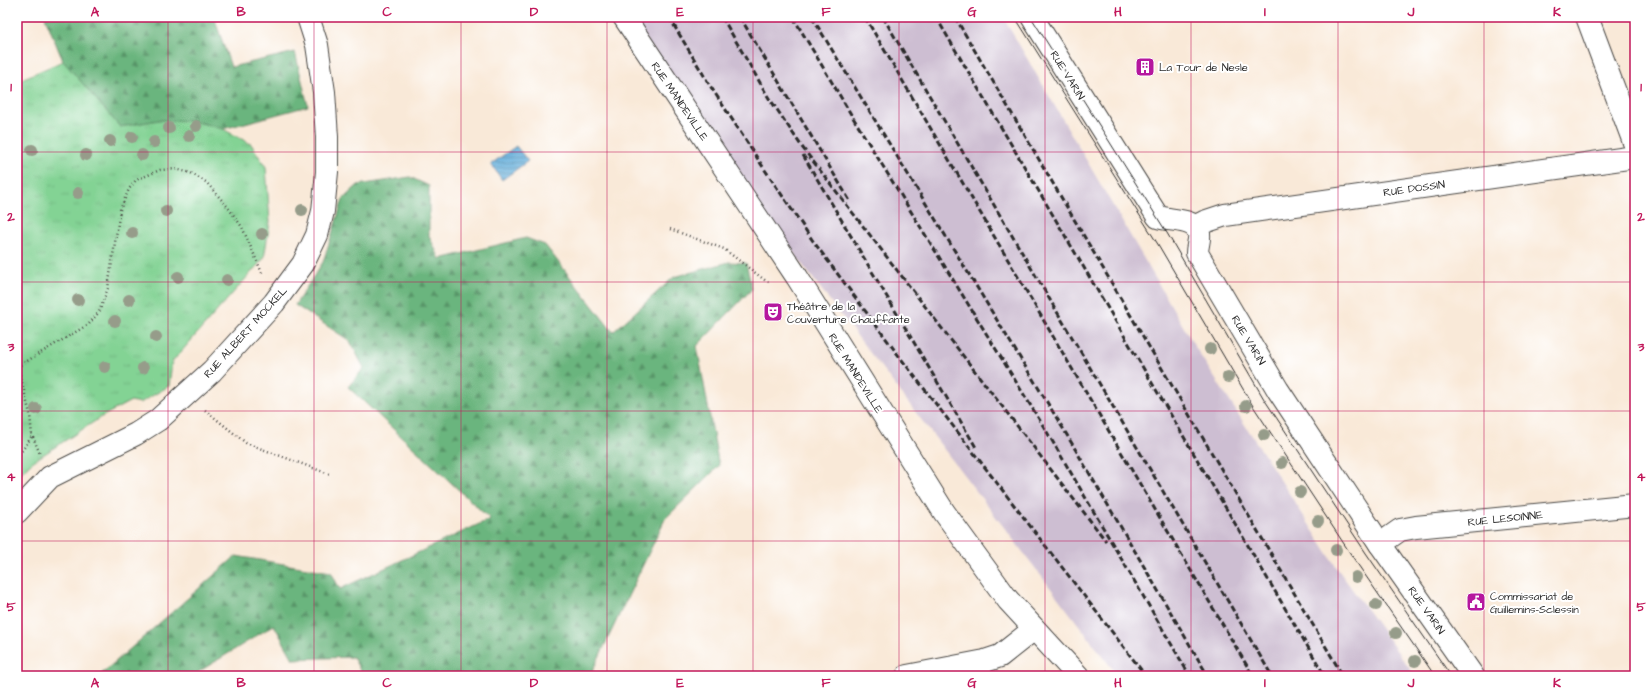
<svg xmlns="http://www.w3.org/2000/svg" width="1652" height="693" font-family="'Architects Daughter',sans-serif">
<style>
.railway{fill:#cdbed2}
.forest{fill:url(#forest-firs);stroke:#4a7054}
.park{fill:url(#park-tufts);stroke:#577f60}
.water{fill:url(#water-rules);stroke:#466c82}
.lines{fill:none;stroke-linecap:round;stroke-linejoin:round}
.minor-casing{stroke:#4a4845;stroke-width:24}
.tertiary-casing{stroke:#4a4845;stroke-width:24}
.path{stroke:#4a4845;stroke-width:2.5;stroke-dasharray:1 3;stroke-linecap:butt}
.minor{stroke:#fff;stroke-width:22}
.tertiary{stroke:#fff;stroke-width:22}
.tram{stroke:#2b2b2b;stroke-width:1}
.rail{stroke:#2b2b2b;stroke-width:3;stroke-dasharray:6 3;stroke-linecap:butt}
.tree{fill:#969c8a}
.grid{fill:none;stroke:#c2185b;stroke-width:1;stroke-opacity:0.55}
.labels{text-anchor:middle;stroke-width:4;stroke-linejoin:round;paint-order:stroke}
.poi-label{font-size:11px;fill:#2b2b2b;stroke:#fff;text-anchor:start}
.street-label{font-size:11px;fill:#2b2b2b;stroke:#fff}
.neatline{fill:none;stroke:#c2185b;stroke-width:1.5}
.grid-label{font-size:13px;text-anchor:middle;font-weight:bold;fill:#c2185b}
</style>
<defs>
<pattern id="forest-firs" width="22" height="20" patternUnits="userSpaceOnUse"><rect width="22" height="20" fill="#6ab57e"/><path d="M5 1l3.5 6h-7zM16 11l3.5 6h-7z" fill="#579367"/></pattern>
<pattern id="park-tufts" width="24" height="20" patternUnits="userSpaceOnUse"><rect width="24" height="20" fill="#83d394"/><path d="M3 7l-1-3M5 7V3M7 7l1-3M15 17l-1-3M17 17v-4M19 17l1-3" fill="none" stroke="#71b580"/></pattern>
<pattern id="water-rules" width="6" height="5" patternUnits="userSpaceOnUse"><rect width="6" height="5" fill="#61acd9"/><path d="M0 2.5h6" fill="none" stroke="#508cb0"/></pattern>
</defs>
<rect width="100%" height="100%" fill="#fff"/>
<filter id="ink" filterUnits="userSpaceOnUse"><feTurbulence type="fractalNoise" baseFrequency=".025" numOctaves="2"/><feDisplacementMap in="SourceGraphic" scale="8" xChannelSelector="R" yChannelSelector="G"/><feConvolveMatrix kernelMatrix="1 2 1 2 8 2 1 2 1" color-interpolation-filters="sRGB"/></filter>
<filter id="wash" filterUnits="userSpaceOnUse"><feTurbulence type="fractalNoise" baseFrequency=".012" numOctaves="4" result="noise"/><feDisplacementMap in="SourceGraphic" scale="16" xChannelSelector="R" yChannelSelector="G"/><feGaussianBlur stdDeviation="0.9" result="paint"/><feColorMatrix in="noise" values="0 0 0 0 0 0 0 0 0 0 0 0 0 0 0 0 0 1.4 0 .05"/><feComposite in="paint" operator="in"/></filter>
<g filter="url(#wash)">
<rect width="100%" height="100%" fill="#f9e9d8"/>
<polygon class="railway" points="630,17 1003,17 1200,355 1339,571 1415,676 1118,676 765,216"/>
<g class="forest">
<polygon points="45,17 214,17 231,67 295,52 308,106 223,129 193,121 159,120 120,127 63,61"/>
<polygon points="410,177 429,186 429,236 440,259 526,238 545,245 613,332 674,277 729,262 746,263 752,289 697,346 719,466 665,519 590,676 363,676 353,657 293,659 274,625 192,676 99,676 236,556 331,572 340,589 490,519 348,387 364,368 350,341 295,305 323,262 343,199 358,185"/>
</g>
<polygon class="park" points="63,61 120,127 159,120 193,121 223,129 251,144 266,167 270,222 264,258 172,362 169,386 140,403 131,401 103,416 32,462 17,477 17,81"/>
<polygon class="water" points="516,146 528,161 502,180 491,164"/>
</g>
<g filter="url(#ink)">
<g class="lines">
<g class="minor-casing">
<g id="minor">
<polyline points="624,17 797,277 944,512 1008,600 1078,676"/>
<path d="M 1032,17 L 1158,217 C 1170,221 1196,218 1199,234 C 1200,240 1197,246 1197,253 L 1278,390 L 1380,544 L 1473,676"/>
<polyline points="1196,226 1204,222 1225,215 1635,157"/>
<polyline points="17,512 50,477 136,434 158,420 212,371 274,303 303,264 317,235 323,211 327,172 327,137 324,92 317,45 308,17"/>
<polyline points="1380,544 1400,530 1416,527 1635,505"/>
<polyline points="907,676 985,661 1000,656 1034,629"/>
</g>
</g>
<g class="tertiary-casing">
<polyline id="tertiary" points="1587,17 1635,145"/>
</g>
<g class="path">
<polyline points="670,229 724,249 766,281 770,282"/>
<polyline points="17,363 30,414 32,436 17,458"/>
<polyline points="17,367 89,324 99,312 108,288 120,210 129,189 136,180 160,170 175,169 191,173 206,182 227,206 242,227 263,275"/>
<polyline points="205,410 246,443 329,474"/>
<polyline points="33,437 40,454"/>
</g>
<use href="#minor" class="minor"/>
<use href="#tertiary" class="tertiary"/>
<g class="tram">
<polyline points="1015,17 1159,246 1253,406 1354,559 1435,676"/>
<polyline points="1031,17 1167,233 1264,399 1366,553 1451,676"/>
</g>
<g class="rail">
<polyline points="669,17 709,84 765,170 813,241 902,360 1146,676"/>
<polyline points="722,17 774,107"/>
<polyline points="740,17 850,201"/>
<polyline points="793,17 852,116 1047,432 1190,676"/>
<polyline points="812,17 1064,430 1208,676"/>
<polyline points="865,17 1253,676"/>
<polyline points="883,17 1272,676"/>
<polyline points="936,17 1325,676"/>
<polyline points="955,17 1343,676"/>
<polyline points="772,102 802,147 1106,541"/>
<polyline points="803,155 977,449"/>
</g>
</g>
<g class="tree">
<circle cx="196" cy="126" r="6"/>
<circle cx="169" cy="128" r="6"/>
<circle cx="189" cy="136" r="6"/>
<circle cx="132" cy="137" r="6"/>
<circle cx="110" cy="141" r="6"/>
<circle cx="154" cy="142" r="6"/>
<circle cx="32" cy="150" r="6"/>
<circle cx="86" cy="155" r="6"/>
<circle cx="142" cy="155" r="6"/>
<circle cx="78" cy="193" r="6"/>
<circle cx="302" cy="210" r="6"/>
<circle cx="166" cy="211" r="6"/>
<circle cx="132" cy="233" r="6"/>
<circle cx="262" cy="234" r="6"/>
<circle cx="178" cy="277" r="6"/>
<circle cx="227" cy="280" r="6"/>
<circle cx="78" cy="300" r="6"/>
<circle cx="129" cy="300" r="6"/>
<circle cx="115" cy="321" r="6"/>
<circle cx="156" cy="337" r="6"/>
<circle cx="1210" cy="349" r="6"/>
<circle cx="105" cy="367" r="6"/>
<circle cx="143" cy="368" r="6"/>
<circle cx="1228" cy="377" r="6"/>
<circle cx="1246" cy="406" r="6"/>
<circle cx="36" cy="409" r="6"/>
<circle cx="1264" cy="435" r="6"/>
<circle cx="1282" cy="463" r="6"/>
<circle cx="1300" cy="492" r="6"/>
<circle cx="1318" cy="521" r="6"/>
<circle cx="1336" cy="550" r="6"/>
<circle cx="1356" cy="577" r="6"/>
<circle cx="1376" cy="605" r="6"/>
<circle cx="1396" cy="633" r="6"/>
<circle cx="1415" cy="661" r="6"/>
</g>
</g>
<path class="grid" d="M 168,17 L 168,676M 314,17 L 314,676M 461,17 L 461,676M 607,17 L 607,676M 753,17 L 753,676M 899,17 L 899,676M 1045,17 L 1045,676M 1191,17 L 1191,676M 1338,17 L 1338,676M 1484,17 L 1484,676M 17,152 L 1635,152M 17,282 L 1635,282M 17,411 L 1635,411M 17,541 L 1635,541"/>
<defs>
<g id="building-square" transform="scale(1)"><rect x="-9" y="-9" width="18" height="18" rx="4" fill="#b5179e" stroke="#fff"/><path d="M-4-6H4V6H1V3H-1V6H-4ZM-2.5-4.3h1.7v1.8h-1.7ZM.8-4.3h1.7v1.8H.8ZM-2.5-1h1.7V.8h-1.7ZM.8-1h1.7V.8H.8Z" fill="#fff"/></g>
<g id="theatre-square" transform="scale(1)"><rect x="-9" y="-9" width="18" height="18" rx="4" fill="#b5179e" stroke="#fff"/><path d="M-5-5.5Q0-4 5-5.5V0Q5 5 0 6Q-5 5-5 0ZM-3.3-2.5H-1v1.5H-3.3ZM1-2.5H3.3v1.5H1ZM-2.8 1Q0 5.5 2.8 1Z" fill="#fff"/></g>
<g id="civic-square" transform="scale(1)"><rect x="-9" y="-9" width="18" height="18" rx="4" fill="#b5179e" stroke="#fff"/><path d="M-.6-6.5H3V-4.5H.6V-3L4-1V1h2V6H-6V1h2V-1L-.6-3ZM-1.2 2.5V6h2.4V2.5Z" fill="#fff"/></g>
</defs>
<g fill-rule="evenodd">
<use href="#building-square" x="1145" y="67"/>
<use href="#theatre-square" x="773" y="312"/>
<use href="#civic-square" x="1476" y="602"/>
</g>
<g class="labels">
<g class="poi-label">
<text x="1159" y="71">La Tour de Nesle</text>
<text x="787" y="310">Théâtre de la<tspan x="787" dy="13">Couverture Chauffante</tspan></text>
<text x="1490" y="600">Commissariat de<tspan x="1490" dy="13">Guillemins-Sclessin</tspan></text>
</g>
<g class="street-label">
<text transform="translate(1068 75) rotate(58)" y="4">RUE VARIN</text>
<text transform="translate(680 101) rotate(56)" y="4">RUE MANDEVILLE</text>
<text transform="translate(1414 188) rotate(-8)" y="4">RUE DOSSIN</text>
<text transform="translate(245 332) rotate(-48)" y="4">RUE ALBERT MOCKEL</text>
<text transform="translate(1249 340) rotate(59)" y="4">RUE VARIN</text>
<text transform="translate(856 373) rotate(58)" y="4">RUE MANDEVILLE</text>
<text transform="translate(1505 518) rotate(-6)" y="4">RUE LESOINNE</text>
<text transform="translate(1427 610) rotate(55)" y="4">RUE VARIN</text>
</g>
</g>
<rect width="1652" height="693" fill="none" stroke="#fff" stroke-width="44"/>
<rect x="22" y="22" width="1608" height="649" class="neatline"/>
<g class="grid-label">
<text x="95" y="16">A</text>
<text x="241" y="16">B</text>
<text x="387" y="16">C</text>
<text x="534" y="16">D</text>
<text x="680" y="16">E</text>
<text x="826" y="16">F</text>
<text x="972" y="16">G</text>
<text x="1118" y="16">H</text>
<text x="1265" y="16">I</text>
<text x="1411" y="16">J</text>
<text x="1557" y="16">K</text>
<text x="11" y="91">1</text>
<text x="1641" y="91">1</text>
<text x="11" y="221">2</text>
<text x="1641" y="221">2</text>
<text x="11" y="351">3</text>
<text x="1641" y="351">3</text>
<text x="11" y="481">4</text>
<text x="1641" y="481">4</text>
<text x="11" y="611">5</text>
<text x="1641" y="611">5</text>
<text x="95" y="687">A</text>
<text x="241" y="687">B</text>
<text x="387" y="687">C</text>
<text x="534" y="687">D</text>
<text x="680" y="687">E</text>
<text x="826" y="687">F</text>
<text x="972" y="687">G</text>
<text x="1118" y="687">H</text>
<text x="1265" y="687">I</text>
<text x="1411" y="687">J</text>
<text x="1557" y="687">K</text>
</g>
</svg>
